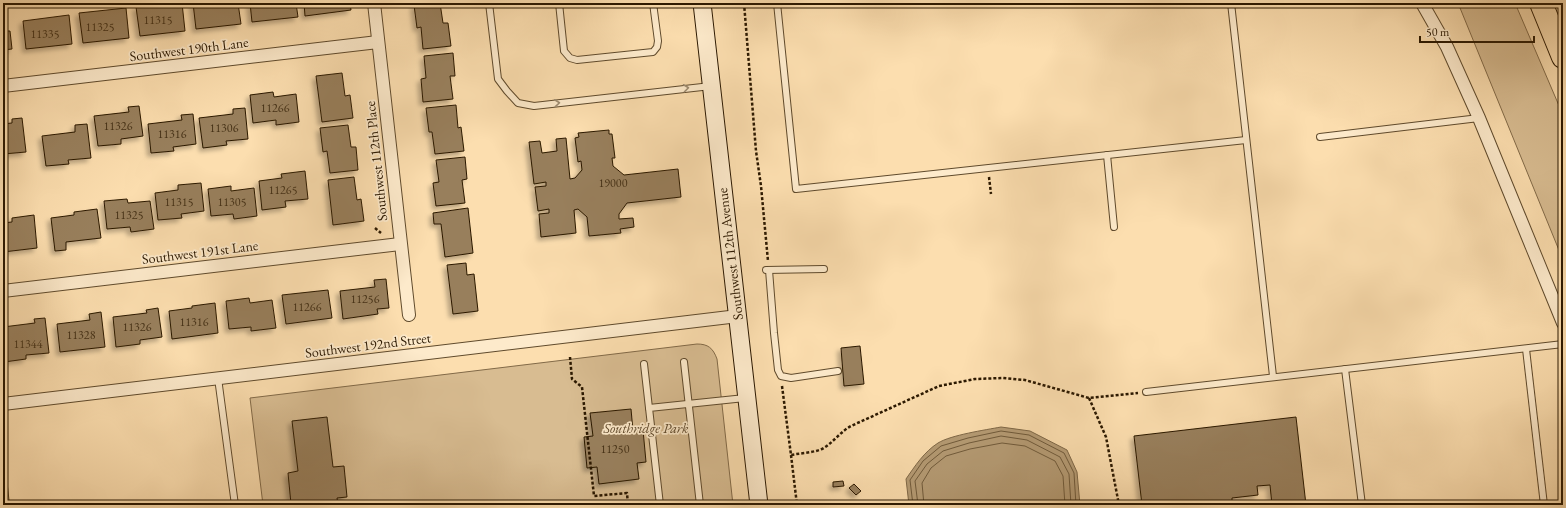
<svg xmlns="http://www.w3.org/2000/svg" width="1566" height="508" font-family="'EB Garamond',serif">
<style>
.green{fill:#d8bc91;stroke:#826a48}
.water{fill:#b59b74;stroke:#7e6746}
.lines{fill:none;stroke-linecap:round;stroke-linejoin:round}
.shore{stroke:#705a3a;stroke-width:1}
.building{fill:#987f5b;stroke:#2b1800;filter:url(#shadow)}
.lane-casing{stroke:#5f4a2c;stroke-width:8}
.street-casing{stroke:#5f4a2c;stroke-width:14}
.secondary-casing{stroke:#2b1800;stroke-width:19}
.highway-casing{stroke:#2b1800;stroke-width:24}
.path{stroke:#2b1800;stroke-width:2.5;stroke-dasharray:3 2;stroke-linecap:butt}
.lane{stroke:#fdeacb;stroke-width:6}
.street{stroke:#fdeacb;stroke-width:12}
.secondary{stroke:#fdeacb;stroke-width:17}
.highway{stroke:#fcdeaf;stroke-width:22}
.oneway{stroke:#9e8c70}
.labels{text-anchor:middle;stroke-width:3.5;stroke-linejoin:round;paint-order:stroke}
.number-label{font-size:12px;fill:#463217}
.street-label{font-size:14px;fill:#2b1800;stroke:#fdeacb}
.park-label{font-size:14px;font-style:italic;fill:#5f492c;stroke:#fdeacb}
</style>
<defs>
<filter id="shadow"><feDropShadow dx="-3.5" dy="3.5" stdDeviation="2" flood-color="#0004"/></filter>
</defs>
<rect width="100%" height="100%" fill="#fcdeaf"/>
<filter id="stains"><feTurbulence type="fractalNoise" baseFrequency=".005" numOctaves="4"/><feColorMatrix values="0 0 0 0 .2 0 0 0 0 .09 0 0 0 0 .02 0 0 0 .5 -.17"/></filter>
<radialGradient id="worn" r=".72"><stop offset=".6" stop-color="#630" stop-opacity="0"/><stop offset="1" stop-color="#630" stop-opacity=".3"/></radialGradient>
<g class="green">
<polygon points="1458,3 1515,3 1563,115 1563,260"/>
<path d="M 697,344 C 708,344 713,348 717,359 L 733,505 L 263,505 L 250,398 Z"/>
</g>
<path class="water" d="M 1001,427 L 1030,431 L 1067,450 L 1077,472 L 1080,505 L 909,505 L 906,479 C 915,466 924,452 938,443 C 951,435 985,430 1001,427 Z"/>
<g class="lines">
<g class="shore">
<polyline points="913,505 910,480 923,461 941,446 968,438 1001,431 1029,435 1064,453 1074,473 1076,505"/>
<polyline points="918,505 915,481 927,464 943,451 969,443 1001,436 1027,440 1060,457 1069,474 1071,505"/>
<polyline points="924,505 922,483 931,468 946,456 970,449 1002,443 1025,446 1055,461 1063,476 1065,505"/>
</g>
</g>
<g class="building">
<polygon points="168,3 182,3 185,31 140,36 136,7"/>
<polygon points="193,3 238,3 241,24 196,29"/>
<polygon points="250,3 296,3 298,17 252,22"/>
<polygon points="304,3 350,3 351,10 305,16"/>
<polygon points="428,3 440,3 443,23 448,23 451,46 423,49 421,27 417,28 414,5"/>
<polygon points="126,8 129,38 83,43 79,13"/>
<polygon points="69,15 72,44 26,49 23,21"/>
<polygon points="3,31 10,31 12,49 3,50"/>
<polygon points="453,53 455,76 450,76 453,99 423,102 421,79 426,78 424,56"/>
<polygon points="342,73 345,96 350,95 353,118 322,122 316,76"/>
<polygon points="273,92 274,97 296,94 299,122 276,125 276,120 253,123 250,95"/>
<polygon points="456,105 458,128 461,127 464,151 435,154 432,132 429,132 426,108"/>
<polygon points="139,106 143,136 121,139 121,144 98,146 94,116 129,112 128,107"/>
<polygon points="245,108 248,139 226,141 227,145 203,148 199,118 233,114 233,109"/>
<polygon points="193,114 196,144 173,147 174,151 151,153 148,124 182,120 181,115"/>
<polygon points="22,118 26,152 3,154 3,124 12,123 12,119"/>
<polygon points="87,124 91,158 68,160 69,164 46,166 42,136 75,132 75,125"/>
<polygon points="348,125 351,147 356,147 358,170 330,173 327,151 323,152 320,128"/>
<polygon points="609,130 609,134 612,134 615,158 612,158 613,166 624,175 678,169 681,197 627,203 619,214 619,219 633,218 634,227 620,229 621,233 589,236 587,217 578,209 574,210 576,233 541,237 539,214 549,213 549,209 538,211 535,187 546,186 546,182 534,184 529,142 540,141 542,153 557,151 556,139 566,138 570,179 575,178 582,170 581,161 578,162 575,138 579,137 578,133"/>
<polygon points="465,157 467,179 462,180 465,203 436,206 433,183 439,182 436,160"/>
<polygon points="305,171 308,199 285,201 286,207 262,210 259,181 282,178 281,174"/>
<polygon points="354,177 357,200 361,199 364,221 333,225 328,180"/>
<polygon points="201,183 204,211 181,214 182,218 158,220 155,193 178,190 178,185"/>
<polygon points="231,186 231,191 254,188 257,216 234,219 233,214 211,216 208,189"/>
<polygon points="127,199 128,203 150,201 154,229 131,232 130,227 107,229 104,201"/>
<polygon points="468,208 473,253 445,257 441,224 434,224 433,213"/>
<polygon points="97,209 101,238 66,242 66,250 55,251 51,218 74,215 74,212"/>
<polygon points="34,215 37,248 3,252 3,223 12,222 12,218"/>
<polygon points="466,263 467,275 474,274 478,311 453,314 447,265"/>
<polygon points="386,279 389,308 377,309 378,314 343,319 340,291 375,287 374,280"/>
<polygon points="328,290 332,318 286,324 282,295"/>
<polygon points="249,298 250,303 272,300 276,328 251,331 251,327 229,329 226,301"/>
<polygon points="215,303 218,333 172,339 169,311 192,308 192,306"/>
<polygon points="158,308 162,337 140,340 140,344 116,347 113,317 147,313 146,310"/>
<polygon points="101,312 105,347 60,352 57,324 90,320 89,314"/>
<polygon points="45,318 49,353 26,355 26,359 4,362 3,327 35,323 34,319"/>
<polygon points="860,346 864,384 844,386 841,348"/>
<polygon points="631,409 633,431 643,430 646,462 637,463 639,479 599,484 597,467 587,468 584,437 593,436 590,413"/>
<polygon points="327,417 333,467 344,466 347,497 337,498 338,505 302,505 301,503 291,504 288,473 298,471 292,421"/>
<polygon points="1296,417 1306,505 1272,505 1270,485 1257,486 1258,495 1232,498 1232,503 1226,503 1227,505 1142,505 1134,436"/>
<polygon points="843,481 844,486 833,487 833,482"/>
<polygon points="854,484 861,491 856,495 849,488"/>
</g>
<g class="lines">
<g class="lane-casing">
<g id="lane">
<polyline points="489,3 498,79 507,91 518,103 534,106 711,86"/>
<polyline points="559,3 564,51 570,58 577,60 653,52 657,47 658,41 653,3"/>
<polyline points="777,3 796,189 1246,140"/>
<polyline points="1231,3 1273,376"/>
<polyline points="1320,137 1479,118"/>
<polyline points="1107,155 1114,227"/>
<polyline points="766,270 824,269"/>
<polyline points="769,270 774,333 778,370 781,376 791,378 838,371"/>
<polyline points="1526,349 1544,505"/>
<polyline points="684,362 700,505"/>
<polyline points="644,364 649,408"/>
<polyline points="1345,369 1362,505"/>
<polyline points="218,378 235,505"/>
<polyline points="1146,392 1563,344"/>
<polyline points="3,478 6,505"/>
<polyline points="660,505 649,408 745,398"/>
</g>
</g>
<g class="street-casing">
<g id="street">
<polyline points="374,3 409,315"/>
<polyline points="1422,3 1447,47 1479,118 1563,323"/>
<polyline points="3,86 378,42"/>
<polyline points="3,291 400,244"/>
<polyline points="3,404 738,316"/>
</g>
</g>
<g class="secondary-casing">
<polyline id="secondary" points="702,3 759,505"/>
</g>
<g class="highway-casing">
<polyline id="highway" points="1541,3 1563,57"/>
</g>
<g class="path">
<polyline points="744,3 756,151 761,186 768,261"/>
<polyline points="989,177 991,194"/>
<polyline points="375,228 381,233"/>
<polyline points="570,357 572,379 582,387 594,496 627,493 628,505"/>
<path d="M 782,386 L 791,455 C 801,453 812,453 822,449 C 833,443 840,432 851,426 L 939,386 L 975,379 L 1003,378 L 1025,380 L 1089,398 L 1138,393"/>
<polyline points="1089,398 1106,437 1119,505"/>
<polyline points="791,455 797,505"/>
</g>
<use href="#lane" class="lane"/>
<use href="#street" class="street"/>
<use href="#secondary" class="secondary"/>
<use href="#highway" class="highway"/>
</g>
<defs><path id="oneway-chevron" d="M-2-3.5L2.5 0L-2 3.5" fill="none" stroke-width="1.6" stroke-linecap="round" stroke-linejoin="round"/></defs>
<g class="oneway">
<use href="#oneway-chevron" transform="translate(686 88) rotate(-7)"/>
<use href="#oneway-chevron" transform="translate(557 103) rotate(-6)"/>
</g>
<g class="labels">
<g class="number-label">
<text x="158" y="24">11315</text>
<text x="100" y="31">11325</text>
<text x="45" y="38">11335</text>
<text x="275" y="112">11266</text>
<text x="118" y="130">11326</text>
<text x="224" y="132">11306</text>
<text x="172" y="138">11316</text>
<text x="613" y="187">19000</text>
<text x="283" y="194">11265</text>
<text x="179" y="206">11315</text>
<text x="232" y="206">11305</text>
<text x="129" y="219">11325</text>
<text x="365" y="303">11256</text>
<text x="307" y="311">11266</text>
<text x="194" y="326">11316</text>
<text x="137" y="331">11326</text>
<text x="81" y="339">11328</text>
<text x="28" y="348">11344</text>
<text x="615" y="453">11250</text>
</g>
<g class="street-label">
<text transform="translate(189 49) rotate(-7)" y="5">Southwest 190th Lane</text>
<text transform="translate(376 161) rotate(-96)" y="5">Southwest 112th Place</text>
<text transform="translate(200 252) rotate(-7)" y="5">Southwest 191st Lane</text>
<text transform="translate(730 254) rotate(-97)" y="5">Southwest 112th Avenue</text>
<text transform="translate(368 345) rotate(-7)" y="5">Southwest 192nd Street</text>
</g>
<g class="park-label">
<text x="646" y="433">Southridge Park</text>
</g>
</g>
<rect width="1566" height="508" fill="none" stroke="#fcdeaf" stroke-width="16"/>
<rect x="4" y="4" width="1558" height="500" fill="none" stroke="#2b1800" stroke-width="2"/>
<rect x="8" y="8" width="1550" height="492" fill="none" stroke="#2b1800"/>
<path d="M1420 36v6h114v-6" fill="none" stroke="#2b1800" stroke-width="2"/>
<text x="1426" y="36" font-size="12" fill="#2b1800" stroke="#fdeacb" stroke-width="3" paint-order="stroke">50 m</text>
<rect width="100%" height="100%" filter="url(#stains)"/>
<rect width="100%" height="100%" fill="url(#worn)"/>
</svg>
